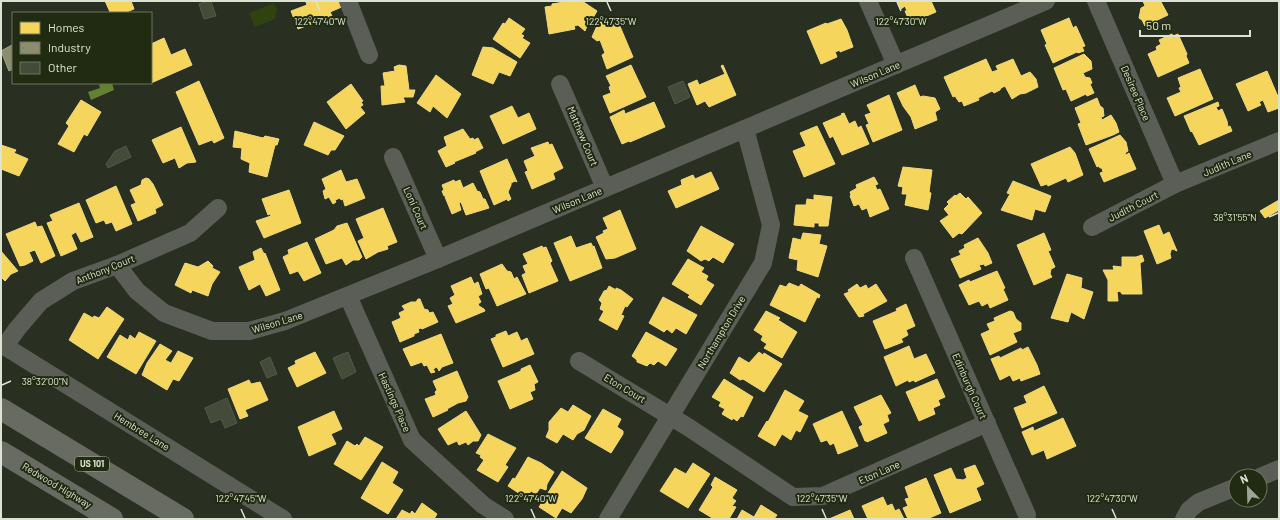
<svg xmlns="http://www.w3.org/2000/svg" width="1280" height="520" font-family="Barlow,sans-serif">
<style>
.green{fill:#30420f}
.water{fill:#628231}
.homes{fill:#f6d55c;stroke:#eed980}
.industry{fill:#8c8c6e;stroke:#a4a68c}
.building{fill:#444c39;stroke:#53584c}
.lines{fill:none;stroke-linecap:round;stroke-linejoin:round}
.minor{stroke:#5b5e57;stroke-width:18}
.highway{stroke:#676b62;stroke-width:22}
.ticks{fill:none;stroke:#dce3d3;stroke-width:1.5}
.labels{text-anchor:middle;stroke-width:4;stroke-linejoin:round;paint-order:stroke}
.shield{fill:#202b11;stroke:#a4ac99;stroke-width:1}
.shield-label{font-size:9px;font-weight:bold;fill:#dce3d3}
.street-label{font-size:10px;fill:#dce3d3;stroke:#202b11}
.ticks-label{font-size:10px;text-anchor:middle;fill:#dce3d3;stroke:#202b11;stroke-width:4;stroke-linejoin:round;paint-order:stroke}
</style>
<rect width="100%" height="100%" fill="#292f21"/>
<polygon class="green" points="274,3 277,9 275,19 255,27 249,13"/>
<polygon class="water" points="104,83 112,83 114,90 91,100 88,92 100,88 99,85"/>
<g class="homes">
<polygon points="105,1 131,1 134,9 124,13 108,13 110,12"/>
<polygon points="309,1 342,1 344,6 330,12 332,16 298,29 291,11 307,5 306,2"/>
<polygon points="570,1 582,1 597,11 590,23 587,20 584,25 587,26 585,31 578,25 574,26 575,29 549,34 545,7 552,6 552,4"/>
<polygon points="897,1 931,1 936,12 910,23 905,11 907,11 905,6 901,9"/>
<polygon points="1143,1 1163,1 1161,2 1168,15 1145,26 1142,20 1139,18 1141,8 1145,6"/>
<polygon points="509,18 525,29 521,34 524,36 522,38 530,43 520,58 493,39 503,23 505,24"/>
<polygon points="1069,18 1073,28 1076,26 1085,46 1082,47 1084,51 1078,53 1077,52 1053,63 1045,45 1047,44 1041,30"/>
<polygon points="600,19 607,21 615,25 619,24 633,57 607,69 602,55 605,53 600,40 597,41 592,37"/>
<polygon points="841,19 847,30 853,47 840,52 840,50 835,52 837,57 821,64 807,31 826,23 827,24"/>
<polygon points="1172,34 1173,36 1178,34 1187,54 1186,56 1189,63 1158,77 1148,54 1157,50 1156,47 1161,44 1159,40"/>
<polygon points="164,38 171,55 185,49 192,65 151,83 151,44"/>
<polygon points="483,47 493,48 517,62 510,76 499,72 493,84 472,75"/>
<polygon points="1084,54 1091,61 1092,69 1083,73 1085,77 1090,78 1092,83 1090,84 1094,93 1087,96 1086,94 1071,101 1066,89 1063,90 1054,68"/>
<polygon points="986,59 992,72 998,70 996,66 1013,59 1021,76 1030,72 1036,79 1038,87 1026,93 1020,94 1012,99 1005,86 1001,88 1000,90 994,93 992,91 978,98 979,100 964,106 962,101 959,102 955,96 953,97 944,77"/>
<polygon points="399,65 406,66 409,90 415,90 413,97 403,97 405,102 382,105 381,86 385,86 383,73 395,71 394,67"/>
<polygon points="631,65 646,97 610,113 603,96 611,93 609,87 611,86 606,76"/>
<polygon points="723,65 736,95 709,107 705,101 697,105 688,84 697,80 699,85 725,74 721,66"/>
<polygon points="1200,69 1213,99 1175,116 1167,98 1181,92 1179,88 1181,87 1178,78"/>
<polygon points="1267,71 1279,99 1279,108 1268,112 1263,100 1259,102 1261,105 1248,111 1236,84"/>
<polygon points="436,75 461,94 447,118 433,106 430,112 417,103"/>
<polygon points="199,81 224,138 214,143 212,140 199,145 176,92"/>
<polygon points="351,84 363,101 361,102 363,105 360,107 365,113 346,129 327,102"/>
<polygon points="915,85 920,97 923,96 935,98 940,109 935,112 937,120 915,129 911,117 903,106 897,93"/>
<polygon points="889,95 902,130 873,142 866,125 869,124 865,115 871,113 867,105"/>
<polygon points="1097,98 1100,106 1103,108 1104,116 1101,117 1102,120 1111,115 1116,123 1119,132 1113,135 1086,145 1078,124 1081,123 1075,108"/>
<polygon points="81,100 101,112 87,136 84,134 74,152 58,144 69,126 66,123"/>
<polygon points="654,102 665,127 630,142 629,141 622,144 610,117 624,110 625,114"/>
<polygon points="1218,102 1219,106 1216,107 1218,111 1222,109 1227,121 1228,127 1230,126 1232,131 1199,145 1192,131 1191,132 1184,116"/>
<polygon points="512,106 518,118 529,113 536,129 503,144 490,116"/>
<polygon points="844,113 849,124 855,121 858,128 861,126 869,144 842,155 833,136 830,138 823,123 842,115 841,114"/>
<polygon points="314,122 344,136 335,150 331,150 328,155 304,145"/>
<polygon points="817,126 835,164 804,177 793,151 806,146 800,133"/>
<polygon points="181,127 196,162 187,163 179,168 175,158 163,163 152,140"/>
<polygon points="463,129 470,139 473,138 474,140 478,138 483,148 475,152 476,153 454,162 455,163 446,167 438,151 447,146 444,137"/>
<polygon points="235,131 263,138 265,136 279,139 277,145 275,145 267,177 249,172 250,163 241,159 242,148 233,147"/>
<polygon points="1120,135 1126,142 1128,151 1125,153 1126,155 1129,153 1136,169 1104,182 1100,173 1103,172 1102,168 1100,168 1099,166 1097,167 1089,149"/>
<polygon points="548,142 549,145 552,144 563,168 553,173 555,179 532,189 525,172 528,171 524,161 535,156 531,148"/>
<polygon points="1,145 16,150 14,153 28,159 19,176 1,169"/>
<polygon points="1070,147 1075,153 1083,175 1068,182 1066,178 1048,186 1047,184 1041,186 1031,164"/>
<polygon points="507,159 517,182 515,181 511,183 511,185 508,192 511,199 508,201 507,199 494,205 480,171"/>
<polygon points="903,167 932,170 929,192 931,193 928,210 905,205 907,194 902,194 903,187 898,186"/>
<polygon points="341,170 346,182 357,179 365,198 345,206 343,199 341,200 340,198 335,200 336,202 333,204 329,197 325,199 323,191 326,189 322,179"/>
<polygon points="711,172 719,189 676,208 668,191 682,185 681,180 693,175 695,179"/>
<polygon points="874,177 878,184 875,185 877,190 880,189 889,209 870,217 867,208 862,210 859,204 854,206 850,196 851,195 850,192 857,188 856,185"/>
<polygon points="146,178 149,179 153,184 163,205 155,209 156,213 138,221 131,205 136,203 130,190 141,185 142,180"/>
<polygon points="454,180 455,182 460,180 463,188 473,183 477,191 480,192 483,199 485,199 489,208 466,215 461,202 459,203 461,210 452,214 445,197 446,195 444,196 442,191 444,190 442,185"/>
<polygon points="1013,181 1051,196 1045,212 1035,209 1032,220 1001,210 1010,194 1007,193"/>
<polygon points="116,186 132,224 116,231 112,222 106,224 104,220 96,223 86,200"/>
<polygon points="289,190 301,223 264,238 256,221 271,216 270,214 268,215 262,199"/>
<polygon points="960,193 966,199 968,197 982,213 962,234 959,233 953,238 940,221 949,215 944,209 949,204 947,202 955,195 956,196"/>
<polygon points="814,195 832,197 828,226 819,226 819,223 814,223 814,227 794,225 796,205 806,205 807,199 814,200"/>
<polygon points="1279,200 1279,210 1265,218 1260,211"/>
<polygon points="79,203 93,237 81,242 76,232 71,235 77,249 61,256 47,223 53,221 50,215"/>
<polygon points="383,208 397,242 387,246 388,249 378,252 366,259 358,241 364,238 356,219"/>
<polygon points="620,210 636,249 615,258 606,259 596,237 604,233 603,231 608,229 603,218"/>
<polygon points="35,222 37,227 42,226 55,256 41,263 35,250 29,252 33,261 25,265 20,266 6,234"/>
<polygon points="347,223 362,257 359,260 353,260 346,265 342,258 326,264 315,239 334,230 337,226"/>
<polygon points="1159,225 1163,235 1169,232 1177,251 1173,249 1171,250 1170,254 1171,258 1157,264 1144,231"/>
<polygon points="701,226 734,244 723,263 713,257 709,261 705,259 701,261 687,251"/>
<polygon points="803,233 821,235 819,244 827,246 818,277 797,270 798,260 789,258 793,238 801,240"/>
<polygon points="1044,233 1051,250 1048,251 1055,267 1051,269 1050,274 1052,277 1034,285 1017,245"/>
<polygon points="571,236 576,248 591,243 593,247 594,246 602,268 570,281 554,243"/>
<polygon points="978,238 988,253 992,263 985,266 984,264 979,265 981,269 960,278 951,259 961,255 959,251 965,248 964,245"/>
<polygon points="307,242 321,273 304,281 298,271 290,274 283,257 289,254 288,250"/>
<polygon points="542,246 543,248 546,247 552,261 550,263 558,281 529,293 522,275 526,273 523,266 528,264 523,254"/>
<polygon points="261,248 264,254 265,253 280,290 266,296 260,284 249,290 239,267 255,260 253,252"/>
<polygon points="1,251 18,271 11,274 5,281 1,277"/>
<polygon points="1142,255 1144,261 1140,263 1142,294 1122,294 1120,291 1117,292 1118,301 1108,301 1108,280 1103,270 1114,270 1113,266 1122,267 1122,257 1136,257"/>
<polygon points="688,259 704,268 701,272 708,276 706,280 714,285 701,305 688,297 690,295 672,284"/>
<polygon points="208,261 213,266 212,268 220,272 212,284 208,296 192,290 191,293 175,285 185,263 198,267"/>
<polygon points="502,264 507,271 511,272 514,279 517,277 526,294 497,306 489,288 486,289 480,274"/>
<polygon points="997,271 1005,288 1003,289 1008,300 990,308 988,303 982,306 979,301 969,305 959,285 969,280 970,282"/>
<polygon points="1067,274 1082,278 1081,288 1093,292 1084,319 1071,312 1068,322 1051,318"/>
<polygon points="471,277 474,284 478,282 482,294 478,296 481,302 478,304 479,306 484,309 485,311 456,323 448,306 453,304 450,298 455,295 451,286"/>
<polygon points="789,283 799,287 801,284 820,295 819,298 817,297 805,322 770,305 780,285 786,287"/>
<polygon points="857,284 860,288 866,285 868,289 876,284 887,301 863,314 864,316 859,317 844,294 849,292 848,290"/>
<polygon points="609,286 616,290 616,288 621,290 633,299 627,307 625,306 621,315 624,316 617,330 599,320 604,311 600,309 602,303 599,300 604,291 607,290"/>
<polygon points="663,297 697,315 686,334 676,328 672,333 667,329 664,332 649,323"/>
<polygon points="418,299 420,299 424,309 428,310 429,313 433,312 438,322 422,329 421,328 418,329 419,332 414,334 414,336 400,342 392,322 401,318 399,313 405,310 402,306 411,302 416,302"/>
<polygon points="906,304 915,326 906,330 908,335 901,339 903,342 885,349 873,321 897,311 896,309"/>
<polygon points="107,307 124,319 98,359 69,340 84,313 93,318 94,316 99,318"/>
<polygon points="766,311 780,318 778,320 797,332 782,358 764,348 767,344 761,340 763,336 754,330"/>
<polygon points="1010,311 1013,312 1016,319 1021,323 1021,330 1013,333 1017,342 990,355 981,334 990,330 987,324 995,321 994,318"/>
<polygon points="506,331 508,336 517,332 521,341 527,338 534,354 503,367 491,339 496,337 496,335"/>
<polygon points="139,332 156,341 136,374 107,357 120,335 128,340 130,335 135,339"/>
<polygon points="646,332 677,349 666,366 658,361 654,365 650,363 647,366 637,362 637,360 632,356"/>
<polygon points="441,334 453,363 442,367 439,371 437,367 433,369 435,372 431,373 427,365 424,366 422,362 411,366 403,349"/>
<polygon points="160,344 172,351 165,360 171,363 178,351 193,358 179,381 173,379 167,390 142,375 147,363"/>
<polygon points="909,346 914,359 926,354 935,373 915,382 914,380 909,382 908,380 896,386 884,357"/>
<polygon points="1028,347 1037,365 1040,374 1021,381 1020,378 1013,381 1010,375 1000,380 991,359 999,356 1000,358 1021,348 1022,350"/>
<polygon points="315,352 326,373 297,387 288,368 296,364 295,361"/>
<polygon points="759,352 763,355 764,353 782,364 764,392 743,379 740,380 730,373 739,357 749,363"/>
<polygon points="530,365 538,382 534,384 535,390 530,392 533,399 510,409 498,381 521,371 521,369"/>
<polygon points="457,371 468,397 466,401 458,403 447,409 448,410 433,417 425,399 436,395 435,392 437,390 433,381"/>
<polygon points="724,379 753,397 743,417 741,416 737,421 733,418 732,420 722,414 725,409 719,406 721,402 712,397"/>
<polygon points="937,379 945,397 938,400 940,405 933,408 935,414 919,421 906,392"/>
<polygon points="249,380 251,384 260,382 268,400 245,410 248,416 240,419 228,389"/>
<polygon points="1044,386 1057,413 1022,428 1014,408 1027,403 1024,396"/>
<polygon points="785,390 804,401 798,411 808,416 800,432 796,430 791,440 782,434 775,446 758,436 767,421 768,422"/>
<polygon points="881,395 891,413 887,415 889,421 883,424 887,433 867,442 867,441 865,441 859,427 863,425 854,407"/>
<polygon points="573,405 591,416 584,430 577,434 573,440 563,434 557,443 546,437 549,430 549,422 561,408 568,412"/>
<polygon points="603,409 621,419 617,427 623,431 623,434 611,453 585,438"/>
<polygon points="334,411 342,429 331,434 336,444 309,456 298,427"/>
<polygon points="466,411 481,435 478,441 473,441 468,445 466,442 459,445 457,441 448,445 438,429"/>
<polygon points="842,411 858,446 838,454 834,443 830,445 827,440 821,442 813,424"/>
<polygon points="1063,418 1076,446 1047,459 1044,450 1032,455 1022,432 1033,427 1034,431"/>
<polygon points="488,434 516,448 505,465 508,467 498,482 477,470 484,460 480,457 481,455 476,453"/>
<polygon points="365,437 383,447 361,480 334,464 347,441 355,446 357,444 359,446"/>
<polygon points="528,457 541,463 554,472 547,484 546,490 540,488 536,494 531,491 526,498 508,486 513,478 515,479"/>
<polygon points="382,462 398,472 392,483 403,490 388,514 361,498"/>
<polygon points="693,463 710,474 688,508 660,491 675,468 686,474"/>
<polygon points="975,465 984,484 976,488 981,500 950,513 934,475 951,468 956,479 963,480 967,478 964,469"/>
<polygon points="562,471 587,488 582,499 571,513 562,508 556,518 539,507"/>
<polygon points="715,477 737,490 732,498 736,501 732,506 736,507 729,519 714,519 699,510 713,487 711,485"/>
<polygon points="926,478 941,513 927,519 908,519 903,508 908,506 905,499 909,498 905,487"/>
<polygon points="883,497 887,506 892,504 895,511 899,509 904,519 868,519 862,506"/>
<polygon points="422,503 437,514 434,519 396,519 402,510 410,514 412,511 415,514"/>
<polygon points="761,505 777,515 774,519 737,519 742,510 754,517"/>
<polygon points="850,510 854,519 829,519"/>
</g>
<polygon class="industry" points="12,45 13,46 13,69 9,71 1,51"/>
<g class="building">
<polygon points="208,1 211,1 216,16 204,19 199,4"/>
<polygon points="683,81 690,97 675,104 668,87"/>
<polygon points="126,146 131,157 108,168 106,164 115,151"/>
<polygon points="348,352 356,372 342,379 333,358"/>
<polygon points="270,357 277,374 267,378 260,362"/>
<polygon points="227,398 237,423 225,428 221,419 211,423 205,408"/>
</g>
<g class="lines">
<g class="minor">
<polyline points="348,1 369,55"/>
<polyline points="868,1 896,65"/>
<polyline points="1096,1 1175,184"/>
<polyline points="560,84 605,188"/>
<polyline points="393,157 438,259"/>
<polyline points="1092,227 1175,184 1279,141"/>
<polyline points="914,258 1027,515"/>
<polyline points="117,265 137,291 164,313 212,331 249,331 285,321 438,259 1046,1"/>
<polyline points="348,296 412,440 483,505 505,519"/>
<polyline points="1,344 283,519"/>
<polyline points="5,346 17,329 41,301 73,281 117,265 190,233 218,208"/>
<polyline points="579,361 688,427 793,497 823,496 987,423"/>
<polyline points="1260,477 1279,469"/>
<polyline points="608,519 763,263 771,225 745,129"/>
<polyline points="1184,519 1189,510 1199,502 1236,487"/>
</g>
<g class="highway">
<polyline points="1,409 183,519"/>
<polyline points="1,452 112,519"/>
</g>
</g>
<path class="ticks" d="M 316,2 L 320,11M 607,2 L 611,11M 897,2 L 901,11M 1269,217 L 1278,213M 2,385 L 11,381M 241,509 L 245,518M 531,509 L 535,518M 822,509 L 826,518M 1112,509 L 1116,518"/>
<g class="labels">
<rect class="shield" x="75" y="457" width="34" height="14" rx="3"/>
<g class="shield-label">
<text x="92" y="467">US 101</text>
</g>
<g class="street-label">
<text transform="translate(875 74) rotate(-23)" y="4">Wilson Lane</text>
<text transform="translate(1136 93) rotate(67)" y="4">Desiree Place</text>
<text transform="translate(583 136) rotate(67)" y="4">Matthew Court</text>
<text transform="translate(1227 163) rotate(-23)" y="4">Judith Lane</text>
<text transform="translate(577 200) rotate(-23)" y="4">Wilson Lane</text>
<text transform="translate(1133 206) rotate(-27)" y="4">Judith Court</text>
<text transform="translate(416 208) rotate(66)" y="4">Loni Court</text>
<text transform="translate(105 269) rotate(-22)" y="4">Anthony Court</text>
<text transform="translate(277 322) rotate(-17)" y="4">Wilson Lane</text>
<text transform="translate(721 332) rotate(-59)" y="4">Northampton Drive</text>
<text transform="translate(970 386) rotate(66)" y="4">Edinburgh Court</text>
<text transform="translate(625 388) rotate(31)" y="4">Eton Court</text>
<text transform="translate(395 402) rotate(66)" y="4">Hastings Place</text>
<text transform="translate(142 431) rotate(32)" y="4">Hembree Lane</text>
<text transform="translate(879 472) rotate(-24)" y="4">Eton Lane</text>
<text transform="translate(57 485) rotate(31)" y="4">Redwood Highway</text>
</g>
</g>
<g class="ticks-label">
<text x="320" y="25">122°47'40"W</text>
<text x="611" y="25">122°47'35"W</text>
<text x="901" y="25">122°47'30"W</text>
<text x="1235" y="221">38°31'55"N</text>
<text x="45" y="385">38°32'00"N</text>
<text x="241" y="502">122°47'45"W</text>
<text x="531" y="502">122°47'40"W</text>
<text x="822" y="502">122°47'35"W</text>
<text x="1112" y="502">122°47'30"W</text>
</g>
<rect width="1280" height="520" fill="none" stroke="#dce3d3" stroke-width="4"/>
<rect x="12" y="12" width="140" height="72" fill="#202b11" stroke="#6b755f"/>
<rect x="20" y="22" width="20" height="12" fill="#f6d55c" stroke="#6b755f"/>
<text x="48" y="32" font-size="12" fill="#dce3d3">Homes</text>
<rect x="20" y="42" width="20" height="12" fill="#8c8c6e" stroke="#6b755f"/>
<text x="48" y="52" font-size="12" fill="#dce3d3">Industry</text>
<rect x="20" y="62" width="20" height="12" fill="#444c39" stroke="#6b755f"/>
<text x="48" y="72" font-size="12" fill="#dce3d3">Other</text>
<g transform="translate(1248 488) rotate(337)"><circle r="19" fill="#202b11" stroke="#6b755f"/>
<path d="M0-3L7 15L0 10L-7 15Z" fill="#9da495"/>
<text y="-6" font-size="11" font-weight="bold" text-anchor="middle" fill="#dce3d3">N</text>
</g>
<path d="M1140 30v6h110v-6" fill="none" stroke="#dce3d3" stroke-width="2"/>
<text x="1146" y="30" font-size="12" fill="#dce3d3" stroke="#202b11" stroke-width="3" paint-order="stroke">50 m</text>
</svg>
